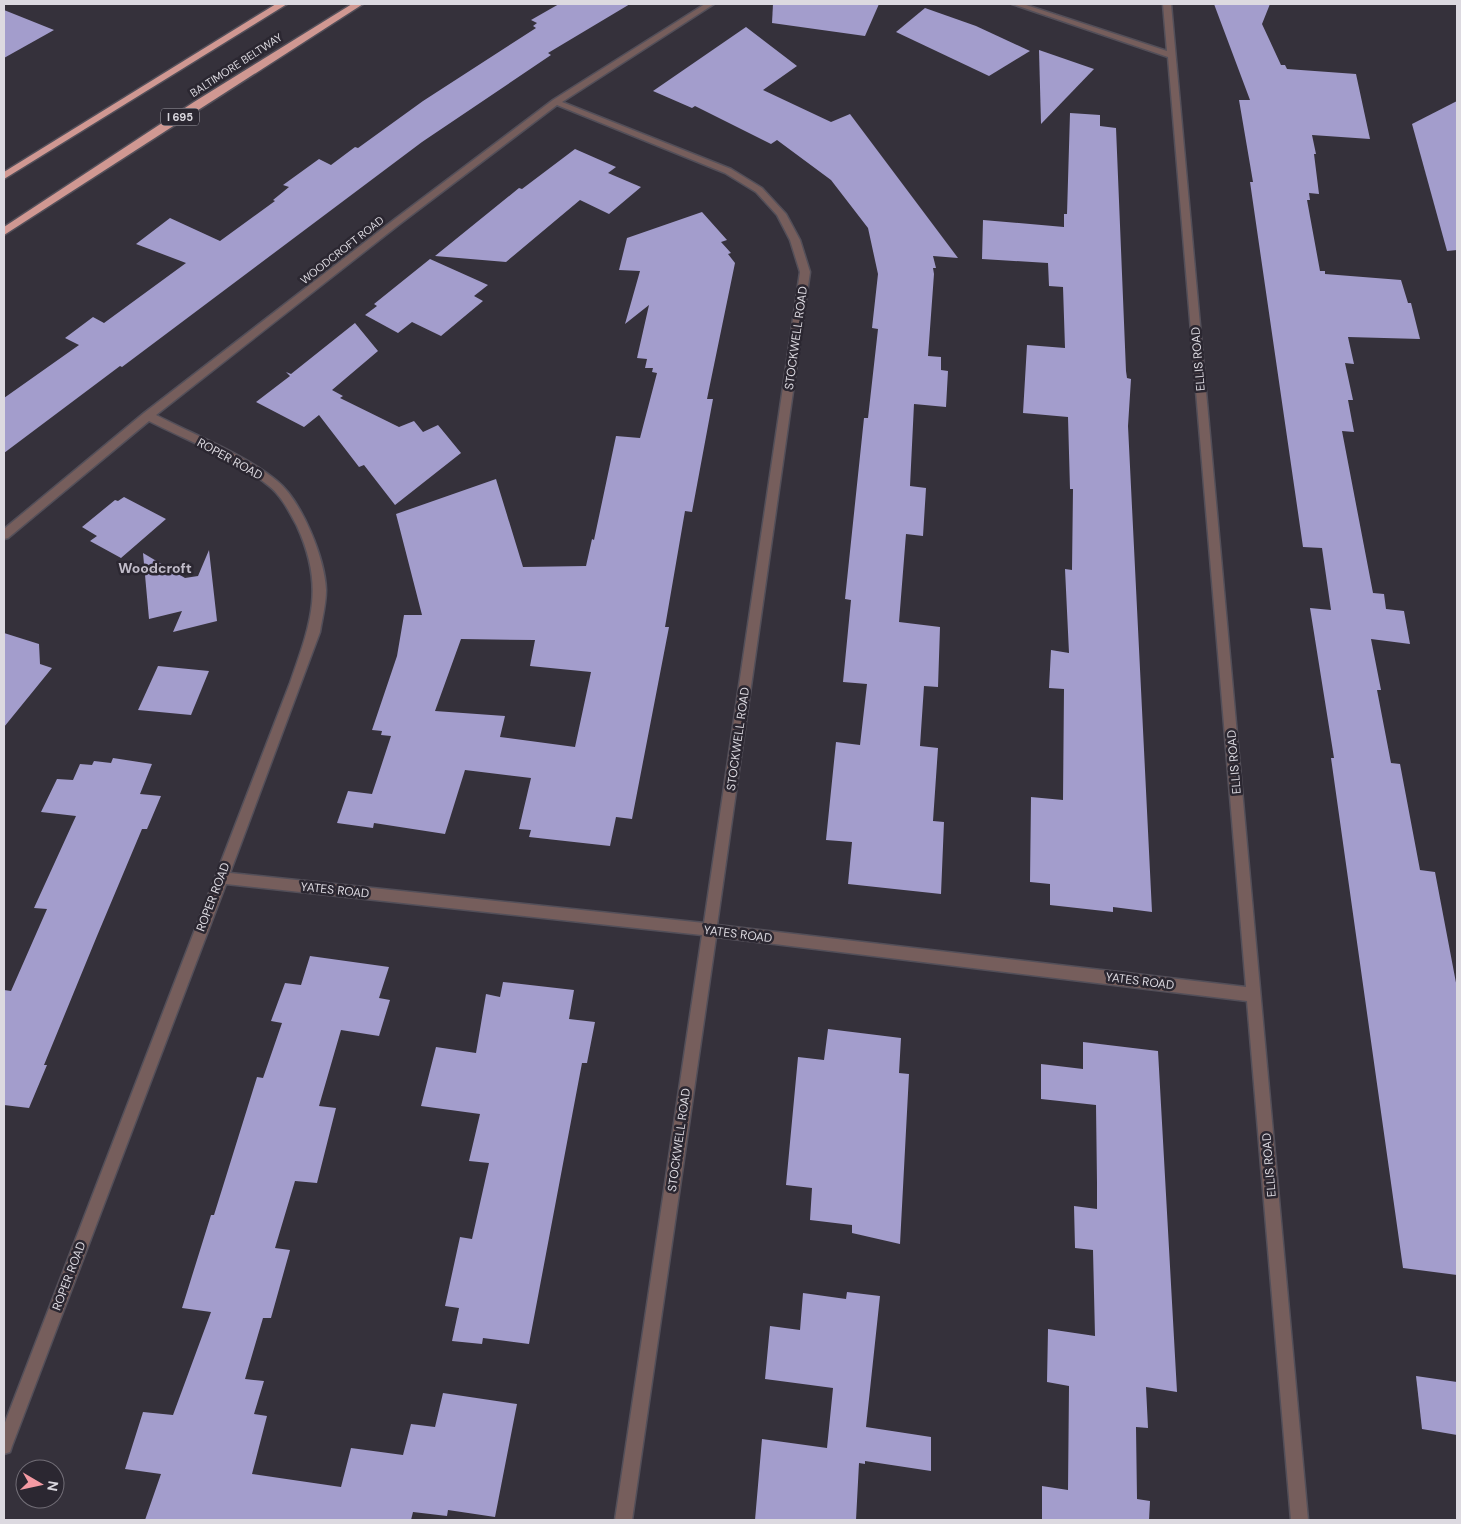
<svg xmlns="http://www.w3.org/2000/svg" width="1461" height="1524" font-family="'DM Sans',sans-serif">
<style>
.building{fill:#a39dcc;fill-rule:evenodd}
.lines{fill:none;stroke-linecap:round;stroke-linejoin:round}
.minor-casing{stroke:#534f59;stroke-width:3}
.motorway-casing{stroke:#534f59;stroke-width:3}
.minor{fill:#765e5c;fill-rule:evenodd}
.motorway{fill:#d09892;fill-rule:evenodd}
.labels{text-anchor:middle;stroke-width:5;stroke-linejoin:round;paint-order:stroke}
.far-street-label{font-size:11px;fill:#dcd9e0;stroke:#2b2731}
.shield{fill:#2b2731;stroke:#a7a4ac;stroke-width:1}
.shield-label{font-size:11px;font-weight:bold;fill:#dcd9e0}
.street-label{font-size:12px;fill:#dcd9e0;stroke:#2b2731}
.neighbourhood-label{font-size:14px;font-weight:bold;fill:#c1bcc9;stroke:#2b2731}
</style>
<rect width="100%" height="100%" fill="#35313b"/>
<g class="building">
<polygon points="559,4 630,4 548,53 551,55 422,142 122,367 120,366 4,453 4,398 79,345 65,338 93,317 104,323 186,263 136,244 170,218 220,241 275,201 273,200 289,187 283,185 319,159 331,165 355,147 358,148 423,101 536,28 533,26 537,23 531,20"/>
<polygon points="773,4 879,4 865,36 772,23"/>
<polygon points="1214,4 1270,4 1262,24 1281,65 1285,65 1287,69 1356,74 1370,139 1312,135 1316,154 1314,154 1319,194 1309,193 1310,200 1307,200 1320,271 1325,271 1325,274 1401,280 1408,303 1411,303 1420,339 1348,337 1354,364 1345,363 1353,400 1348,400 1354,432 1342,431 1373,593 1384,594 1386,609 1404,611 1410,644 1371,639 1381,690 1377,690 1391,763 1400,764 1420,870 1435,872 1457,988 1457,1275 1403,1268 1331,758 1334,758 1310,608 1331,610 1322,548 1303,547 1250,182 1253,182 1239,100 1250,100"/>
<polygon points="925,8 976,26 1030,51 989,76 896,32"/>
<polygon points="4,10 54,30 4,58"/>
<polygon points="746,27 797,66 763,90 831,122 850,114 958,258 933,256 936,268 933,268 934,274 928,356 941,357 941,370 948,371 946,407 914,404 910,486 926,488 923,536 906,534 899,622 940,627 938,687 924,686 920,746 938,748 933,821 944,822 941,894 848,884 852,842 826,840 836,742 860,745 867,684 843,682 851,600 845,599 864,418 868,418 878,329 872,328 878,274 868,228 831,180 777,140 771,144 695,106 692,108 653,91"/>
<polygon points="1039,50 1094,69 1041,124"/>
<polygon points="1457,101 1457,250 1447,251 1412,124"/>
<polygon points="1070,113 1100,115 1100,126 1116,128 1126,371 1127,378 1131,379 1128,426 1152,912 1113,907 1113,912 1050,905 1050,884 1030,882 1031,797 1063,800 1064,689 1049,688 1051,650 1069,653 1065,569 1072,570 1073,489 1070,489 1068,417 1023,413 1027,345 1065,348 1063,287 1049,286 1048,263 982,259 983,220 1064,227 1064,214 1067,214"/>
<polygon points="575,149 616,167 608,173 641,187 609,214 580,200 506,262 435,256 519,188 522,189"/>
<path d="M 702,212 L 727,240 L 721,242 L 731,253 L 728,254 L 735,263 L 707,399 L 713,399 L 692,512 L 685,511 L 665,627 L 669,627 L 632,819 L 616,817 L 610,846 L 529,837 L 531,830 L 519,829 L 531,778 L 465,770 L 445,834 L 374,823 L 373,828 L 337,823 L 348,791 L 372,794 L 391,736 L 381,735 L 382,731 L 372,730 L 397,656 L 404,615 L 422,615 L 396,514 L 496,479 L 523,567 L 586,566 L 592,539 L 594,540 L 616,436 L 640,438 L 657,373 L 652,372 L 653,368 L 645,368 L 647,359 L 637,358 L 649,305 L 625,324 L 640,271 L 619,270 L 627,238 ZM 461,639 L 535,640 L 530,666 L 591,672 L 575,747 L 500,737 L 505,716 L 435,711 Z"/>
<polygon points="430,259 488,285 474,296 483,301 441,336 412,322 398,333 365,315 377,306 374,304"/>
<polygon points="355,323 378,351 332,390 343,396 340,398 399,427 414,421 423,432 438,425 461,453 395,505 364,465 359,467 319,415 304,427 256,402 290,376 286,372 291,374"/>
<polygon points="124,497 166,519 121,558 90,541 97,536 82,527 115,500 118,501"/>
<polygon points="209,550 217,621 173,632 182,611 149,619 143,553 185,578 198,576"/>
<polygon points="4,633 39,644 40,664 52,668 4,727"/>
<polygon points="158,666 209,671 191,715 138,710"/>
<polygon points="113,758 152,764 140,794 161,796 147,829 142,829 97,936 44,1065 47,1065 29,1108 4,1105 4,990 11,991 47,909 34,908 76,816 41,812 57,779 73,780 80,764 92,765 94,761 111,763"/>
<polygon points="310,956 389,967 379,998 390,1000 379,1036 341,1030 319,1106 336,1108 317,1183 295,1181 275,1248 290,1250 271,1318 263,1318 245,1379 264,1381 254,1414 267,1416 252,1474 341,1487 351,1448 403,1455 411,1424 435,1427 443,1393 517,1404 495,1517 448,1510 447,1516 413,1512 411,1520 145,1520 161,1474 125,1469 143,1412 173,1415 211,1312 182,1308 211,1215 214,1215 257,1077 263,1078 282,1023 271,1021 285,983 301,985"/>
<polygon points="503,982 574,990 569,1019 595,1022 587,1063 582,1063 529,1344 483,1338 482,1344 452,1341 459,1308 445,1306 460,1237 472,1239 489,1163 469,1161 480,1114 421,1106 436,1047 476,1053 486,994 500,997"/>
<polygon points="828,1029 901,1038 899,1073 909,1074 900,1244 852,1233 852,1225 810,1220 812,1188 786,1185 798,1057 824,1060"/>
<polygon points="1083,1042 1158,1051 1177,1392 1146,1387 1148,1428 1136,1427 1137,1499 1150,1501 1149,1520 1042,1520 1042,1486 1068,1490 1069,1386 1047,1382 1048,1329 1095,1336 1093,1250 1075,1248 1074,1206 1097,1209 1097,1183 1096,1105 1041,1099 1041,1064 1083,1069"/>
<polygon points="847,1292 880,1296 866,1427 931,1437 931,1471 865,1461 865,1464 859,1463 856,1520 755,1520 762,1439 827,1448 833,1388 765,1379 770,1326 800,1330 803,1293 846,1299"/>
<polygon points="1416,1376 1457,1382 1457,1435 1422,1429"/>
</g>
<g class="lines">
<g class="minor-casing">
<path id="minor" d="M 705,4 L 714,4 L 562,102 L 731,169 L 762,188 L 786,214 L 800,240 L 810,272 L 717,925 L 1246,987 L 1168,57 L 1012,4 L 1023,4 L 1167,51 L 1163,4 L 1171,4 L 1308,1520 L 1291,1520 L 1247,1001 L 716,937 L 632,1520 L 615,1520 L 702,935 L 226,884 L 12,1446 L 10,1452 L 4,1454 L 4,1425 L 290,683 C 311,623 325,587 297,526 C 290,513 281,495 269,486 C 234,458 188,441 149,421 L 8,538 L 4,539 L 4,529 L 144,413 L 395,219 L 553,100 ZM 557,105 L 725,173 L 756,192 L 777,215 L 790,240 L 800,272 L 704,923 L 230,873 L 320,632 C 322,619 326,604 326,590 C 325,559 302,501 277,481 C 246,455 192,434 156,415 L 401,223 Z"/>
</g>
<g class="motorway-casing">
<g id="motorway">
<polygon points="276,4 287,4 4,179 4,172"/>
<polygon points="352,4 363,4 4,235 4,227 194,102"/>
</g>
</g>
<use href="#minor" class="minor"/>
<use href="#motorway" class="motorway"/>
</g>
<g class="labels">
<g class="far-street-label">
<text transform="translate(236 65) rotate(-33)" y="4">BALTIMORE BELTWAY</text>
<text transform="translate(342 250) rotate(-38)" y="4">WOODCROFT ROAD</text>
</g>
<rect class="shield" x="161" y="108.5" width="38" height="17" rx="4"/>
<g class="shield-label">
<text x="180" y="121">I 695</text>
</g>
<g class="street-label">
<text transform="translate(796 338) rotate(-82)" y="4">STOCKWELL ROAD</text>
<text transform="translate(1198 359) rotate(-95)" y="4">ELLIS ROAD</text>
<text transform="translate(230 459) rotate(29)" y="4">ROPER ROAD</text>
<text transform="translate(738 739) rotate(-82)" y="4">STOCKWELL ROAD</text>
<text transform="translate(1234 762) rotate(-95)" y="4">ELLIS ROAD</text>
<text transform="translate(335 890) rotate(6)" y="4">YATES ROAD</text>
<text transform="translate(213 897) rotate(-69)" y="4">ROPER ROAD</text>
<text transform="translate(738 934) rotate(7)" y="4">YATES ROAD</text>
<text transform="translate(1140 981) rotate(7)" y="4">YATES ROAD</text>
<text transform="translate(679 1140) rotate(-82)" y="4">STOCKWELL ROAD</text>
<text transform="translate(1269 1165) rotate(-95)" y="4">ELLIS ROAD</text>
<text transform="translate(69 1276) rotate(-69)" y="4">ROPER ROAD</text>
</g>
<g class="neighbourhood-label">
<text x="155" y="573">Woodcroft</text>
</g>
</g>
<rect width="1461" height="1524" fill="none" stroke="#dcd9e0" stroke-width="10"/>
<g transform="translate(40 1484) rotate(99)"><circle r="24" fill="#2b2731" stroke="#726e77"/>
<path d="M0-4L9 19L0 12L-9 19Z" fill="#f49aa3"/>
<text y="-8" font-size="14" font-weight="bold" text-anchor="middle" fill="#dcd9e0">N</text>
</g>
</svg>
